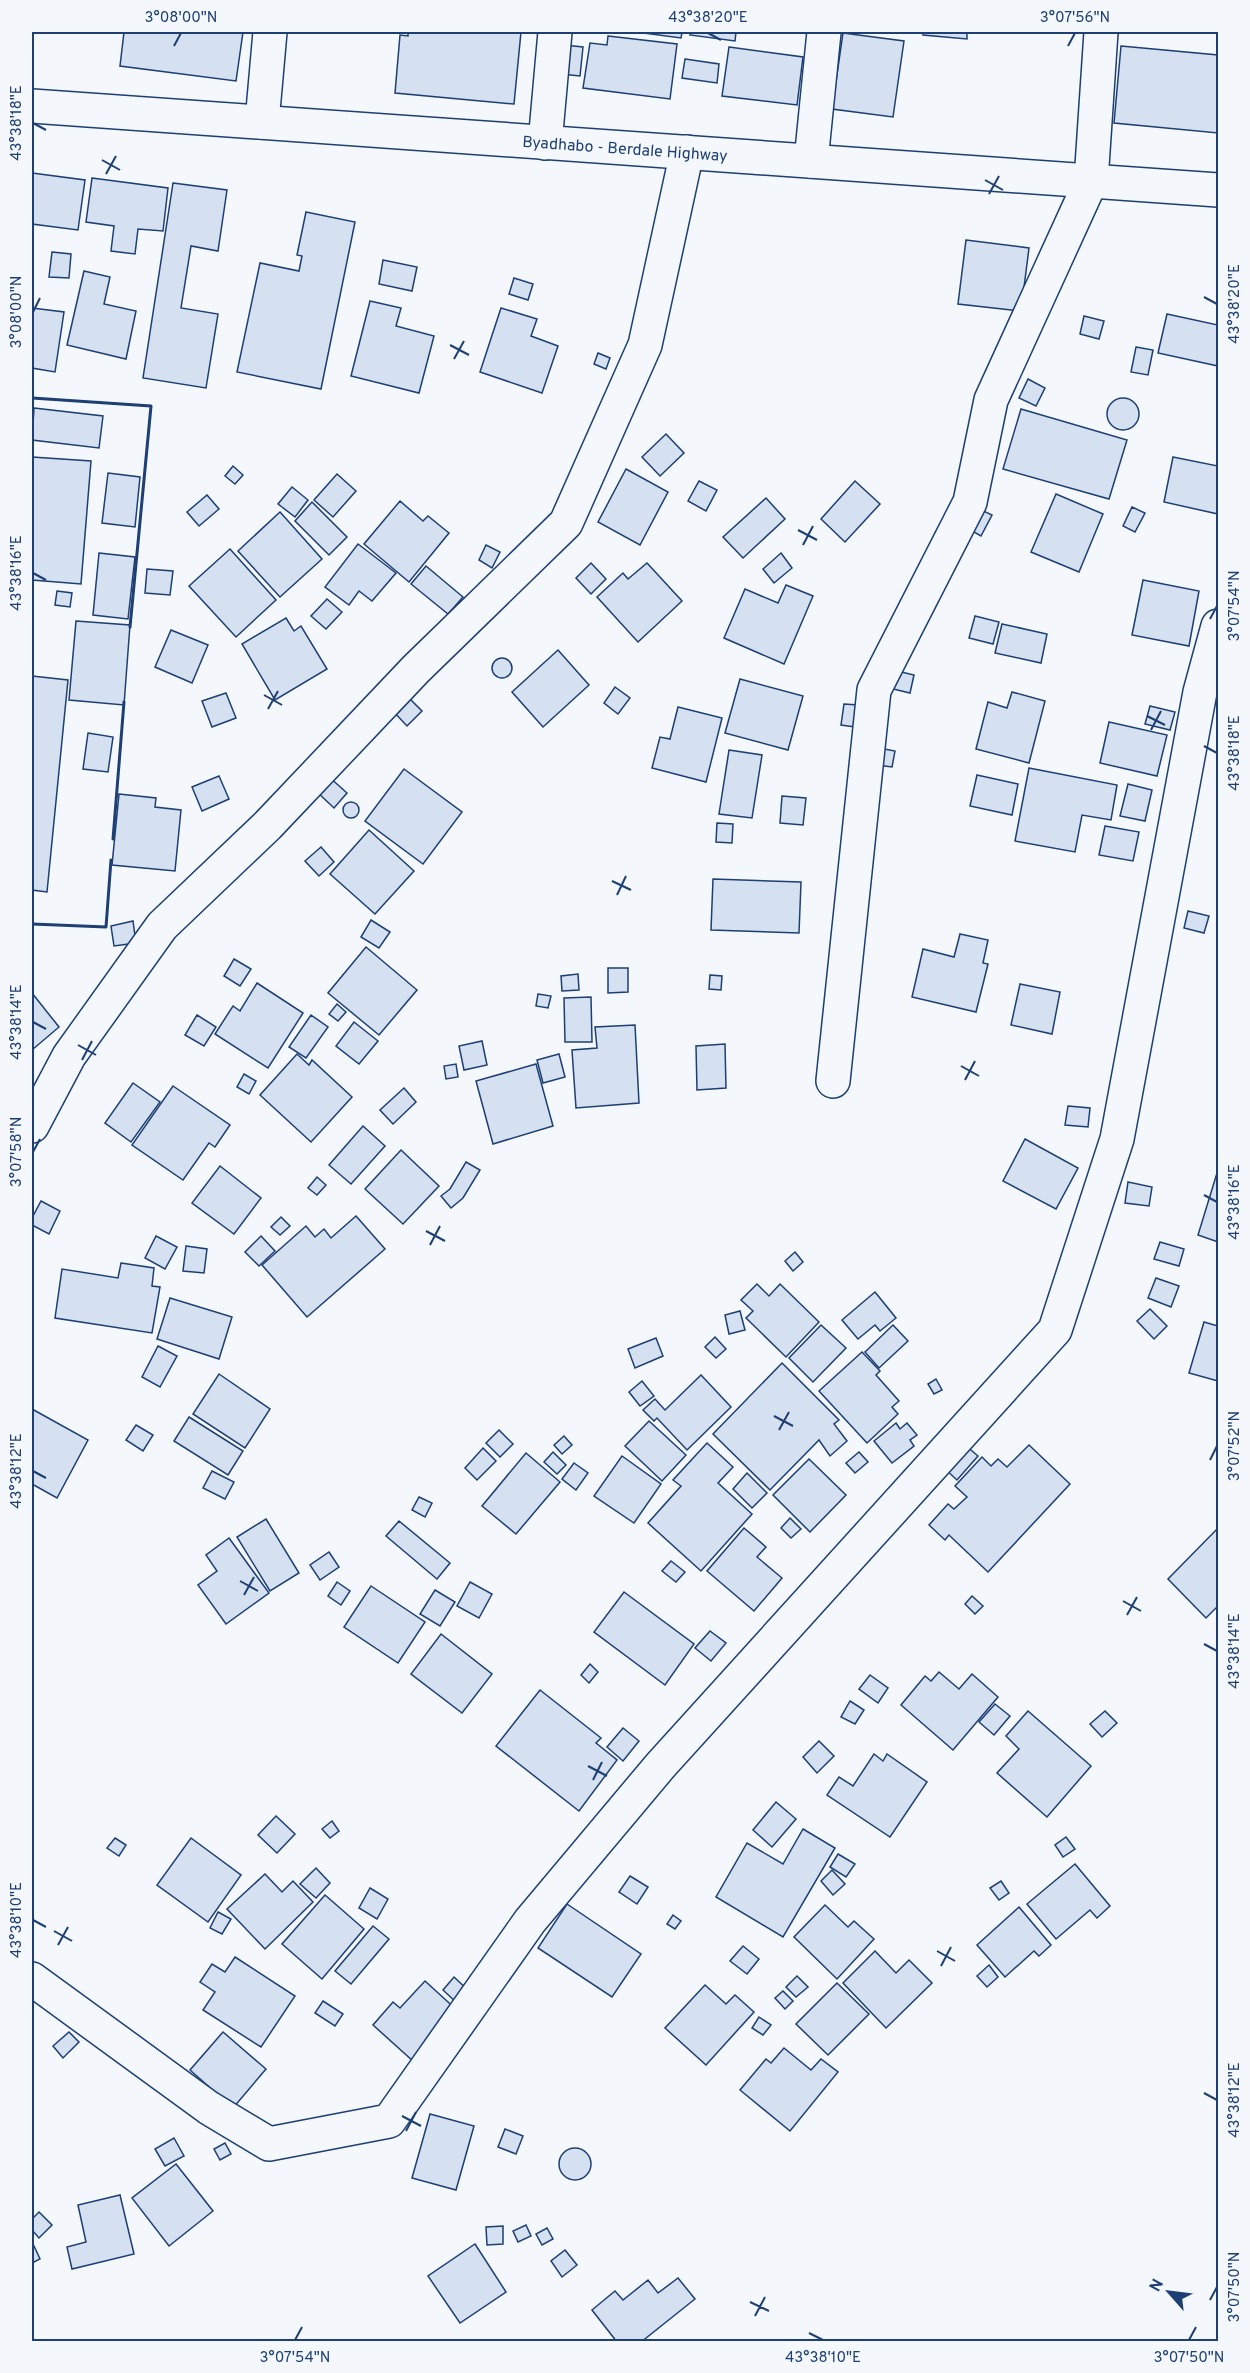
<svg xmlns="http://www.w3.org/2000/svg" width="1250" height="2373" font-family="Overpass,sans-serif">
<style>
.building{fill:#d5e0f0;stroke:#1d3f73;stroke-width:1.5}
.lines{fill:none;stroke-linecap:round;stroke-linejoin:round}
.minor-casing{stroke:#1d3f73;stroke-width:36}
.primary-casing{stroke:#1d3f73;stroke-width:36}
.minor{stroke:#f4f7fb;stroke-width:33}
.primary{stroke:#f4f7fb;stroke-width:33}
.wall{stroke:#1d3f73;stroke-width:3}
.ticks{fill:none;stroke:#1d3f73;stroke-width:2}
.labels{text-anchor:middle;stroke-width:4.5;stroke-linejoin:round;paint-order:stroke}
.street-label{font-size:16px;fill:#1d3f73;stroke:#f4f7fb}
.neatline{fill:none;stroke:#1d3f73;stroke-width:2}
.ticks-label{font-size:15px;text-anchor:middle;fill:#1d3f73}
</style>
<rect width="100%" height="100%" fill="#f4f7fb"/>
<g class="building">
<polygon points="124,32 243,32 236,81 120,66"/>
<polygon points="408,32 521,32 514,104 395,93 400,35 408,36"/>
<polygon points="636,32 682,32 681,38"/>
<polygon points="691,32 736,32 735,41 690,35"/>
<polygon points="923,32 967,32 967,39 923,35"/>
<polygon points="843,33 904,41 893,117 832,109"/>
<polygon points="608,36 677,44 670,99 583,88 590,43 607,45"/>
<polygon points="564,45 583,47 580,76 561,74"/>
<polygon points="1121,46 1218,55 1218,133 1114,123"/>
<polygon points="729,47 803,57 797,105 722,96"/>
<polygon points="685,59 719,64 717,83 682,78"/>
<polygon points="32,173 85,180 78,230 32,224"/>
<polygon points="92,178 168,188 163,231 138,229 135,254 111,251 114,226 86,222"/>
<polygon points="173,183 227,190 218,251 191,246 181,308 218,314 206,388 143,378"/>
<polygon points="306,212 355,222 321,389 237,372 260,263 299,271 302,256 297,255"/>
<polygon points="966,240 1029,248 1021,311 958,304"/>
<polygon points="52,252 71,254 69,278 49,277"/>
<polygon points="383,260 417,267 412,291 379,284"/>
<polygon points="84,271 110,277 104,304 136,311 126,359 67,345"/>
<polygon points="514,278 533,284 528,300 509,294"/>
<polygon points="370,301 401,308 396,326 434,336 419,393 351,376"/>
<polygon points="32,308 64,312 55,372 32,368"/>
<polygon points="501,308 537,319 531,336 558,346 542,393 480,372"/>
<polygon points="1167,314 1218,325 1218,366 1158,353"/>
<polygon points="1084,316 1104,321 1099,339 1080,334"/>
<polygon points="1136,347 1153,350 1148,375 1131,372"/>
<polygon points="598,353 610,358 606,369 594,364"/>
<polygon points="1028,379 1045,388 1036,406 1019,398"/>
<circle cx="1123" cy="414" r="16"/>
<polygon points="34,408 103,416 99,448 32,440"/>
<polygon points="1021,409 1127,440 1109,499 1003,469"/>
<polygon points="666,434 684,453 660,476 642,457"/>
<polygon points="32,457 91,461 81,584 32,580"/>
<polygon points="1173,457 1218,466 1218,514 1164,502"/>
<polygon points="233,466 243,475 235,484 225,476"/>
<polygon points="626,469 668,492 640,545 598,522"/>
<polygon points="108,473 140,477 135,527 102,523"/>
<polygon points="337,474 356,491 333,517 314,500"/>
<polygon points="699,481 717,490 706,511 688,501"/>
<polygon points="855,481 880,504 845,542 821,519"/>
<polygon points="292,487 308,500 295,517 278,504"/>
<polygon points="1056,494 1103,514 1079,572 1031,552"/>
<polygon points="207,495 219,509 199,526 187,512"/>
<polygon points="766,498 785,519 743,558 723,537"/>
<polygon points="400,501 423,521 428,516 449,533 409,582 364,544"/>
<polygon points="312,502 347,537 329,555 295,521"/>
<polygon points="975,507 992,515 981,536 965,527"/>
<polygon points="1132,507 1145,513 1135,532 1123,526"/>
<polygon points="280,512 322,559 280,597 238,551"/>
<polygon points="358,544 396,573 372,601 359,591 349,605 325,587"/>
<polygon points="486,545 500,552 492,568 479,560"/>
<polygon points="230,549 276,600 236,637 189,586"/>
<polygon points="99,553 135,557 128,619 93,615"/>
<polygon points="781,553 792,568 774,583 763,569"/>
<polygon points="591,563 606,579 591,594 576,578"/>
<polygon points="647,563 682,601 638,642 597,597 623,573 628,579"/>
<polygon points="426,566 463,597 448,614 411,584"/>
<polygon points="147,569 173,571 170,595 145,593"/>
<polygon points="1143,580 1199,591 1189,646 1132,635"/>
<polygon points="786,585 813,596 784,664 724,638 745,589 778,603"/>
<polygon points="57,591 72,593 70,607 55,605"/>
<polygon points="327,599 342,612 326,629 311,616"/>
<polygon points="975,616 999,622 993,644 969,638"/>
<polygon points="286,618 294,631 301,626 327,669 275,700 242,644"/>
<polygon points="76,621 130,625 124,705 69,700"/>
<polygon points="1002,624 1047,634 1041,663 995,653"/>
<polygon points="171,630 208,645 192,683 155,667"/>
<polygon points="558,650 589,685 543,727 512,692"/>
<circle cx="502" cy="668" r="10"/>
<polygon points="893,670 914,675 910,693 889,688"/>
<polygon points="32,676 68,680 47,892 32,890"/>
<polygon points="740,679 803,696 788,750 725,733"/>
<polygon points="615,687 630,698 618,714 604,703"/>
<polygon points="1012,692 1045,701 1029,763 976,749 988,702 1007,708"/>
<polygon points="226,693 236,718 212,727 202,701"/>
<polygon points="408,697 422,711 407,726 393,711"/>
<polygon points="844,704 858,705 855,727 841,725"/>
<polygon points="1150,706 1175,712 1170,730 1145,724"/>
<polygon points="678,707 722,718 706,782 652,768 660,737 670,739"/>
<polygon points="1109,722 1167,735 1157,776 1100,763"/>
<polygon points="88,733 113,737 108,772 83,769"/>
<polygon points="879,748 895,751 892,767 877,765"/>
<polygon points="729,750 762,755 752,818 719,814"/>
<polygon points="1029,768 1117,785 1111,820 1082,815 1075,852 1015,841"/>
<polygon points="404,769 462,812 423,864 365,821"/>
<polygon points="977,775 1018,784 1012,815 970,806"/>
<polygon points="219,776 229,799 202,811 192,787"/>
<polygon points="328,776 347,793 334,808 315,790"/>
<polygon points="1128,784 1152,790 1145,821 1120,816"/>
<polygon points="119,794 156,798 155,807 181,810 175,871 112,865"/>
<polygon points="782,796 806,798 803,825 780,823"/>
<circle cx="351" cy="810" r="8"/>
<polygon points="717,823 733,824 732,843 716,842"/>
<polygon points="1105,826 1139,832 1133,861 1099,855"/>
<polygon points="369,830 414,871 375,914 330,874"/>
<polygon points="321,847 334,862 319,876 305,861"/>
<polygon points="713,879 801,882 799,933 711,930"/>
<polygon points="1188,911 1209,916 1204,933 1184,928"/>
<polygon points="371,920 390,932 379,948 361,937"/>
<polygon points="133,921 136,943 114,946 111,926"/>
<polygon points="960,934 988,940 983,963 988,964 976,1012 912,997 923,949 954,957"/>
<polygon points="366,947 417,990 379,1035 328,993"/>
<polygon points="234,959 251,969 240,986 224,976"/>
<polygon points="608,968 628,968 628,992 608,993"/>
<polygon points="578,974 579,990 562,991 561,976"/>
<polygon points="710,975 722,976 721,990 709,989"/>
<polygon points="257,983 303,1013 268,1068 215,1034 233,1006 240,1011"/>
<polygon points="1020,984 1060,992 1052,1034 1011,1025"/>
<polygon points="32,993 59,1027 32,1050"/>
<polygon points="538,994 551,996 548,1008 536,1006"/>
<polygon points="591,997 592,1042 565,1042 564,998"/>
<polygon points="337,1004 346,1012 338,1021 329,1014"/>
<polygon points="197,1015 216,1027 204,1046 185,1035"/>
<polygon points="311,1015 328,1027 306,1058 289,1047"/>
<polygon points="354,1022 378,1041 359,1064 336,1046"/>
<polygon points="635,1025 639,1103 576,1108 572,1050 597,1048 595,1027"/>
<polygon points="482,1041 487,1065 464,1070 459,1046"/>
<polygon points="725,1044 726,1088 697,1090 696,1046"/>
<polygon points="297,1054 309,1065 312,1060 352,1097 311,1142 260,1095"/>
<polygon points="559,1054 565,1077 543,1083 537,1060"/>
<polygon points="456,1064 458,1077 446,1079 444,1066"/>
<polygon points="536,1064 553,1126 493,1144 476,1081"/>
<polygon points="244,1074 256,1081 249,1094 237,1087"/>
<polygon points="133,1083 160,1102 131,1142 105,1123"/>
<polygon points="173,1086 230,1125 215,1147 209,1143 183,1180 132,1145"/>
<polygon points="404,1088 416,1102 393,1124 380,1110"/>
<polygon points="1068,1106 1090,1108 1088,1127 1065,1125"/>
<polygon points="363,1126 385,1146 351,1184 329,1165"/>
<polygon points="1025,1139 1078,1168 1056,1209 1003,1181"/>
<polygon points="401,1150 439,1186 403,1224 365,1189"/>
<polygon points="466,1162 480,1170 463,1198 451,1208 441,1196 450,1189"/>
<polygon points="220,1166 261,1198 234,1234 192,1203"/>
<polygon points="1217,1173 1218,1173 1218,1242 1198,1235"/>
<polygon points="317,1177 326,1185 317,1195 308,1188"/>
<polygon points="1128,1182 1152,1187 1149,1206 1125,1203"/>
<polygon points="41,1201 60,1211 49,1234 32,1225 32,1218"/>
<polygon points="356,1216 385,1249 307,1317 262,1265 306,1226 315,1237 324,1229 331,1238"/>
<polygon points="281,1217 290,1226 280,1235 271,1227"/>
<polygon points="156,1236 177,1247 165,1269 145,1258"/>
<polygon points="261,1236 275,1251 259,1266 245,1252"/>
<polygon points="1160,1242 1184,1249 1179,1266 1154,1259"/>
<polygon points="186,1246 207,1249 204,1273 183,1271"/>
<polygon points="795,1252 803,1262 793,1271 785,1261"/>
<polygon points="121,1263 154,1268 152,1286 160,1287 152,1333 55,1318 62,1269 118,1278"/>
<polygon points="1156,1278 1179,1286 1171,1307 1148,1298"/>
<polygon points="757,1284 769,1296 780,1284 819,1322 786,1357 746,1318 753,1311 741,1300"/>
<polygon points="875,1292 896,1318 880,1331 875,1325 858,1339 842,1320"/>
<polygon points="170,1298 232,1317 219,1359 157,1339"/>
<polygon points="1150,1309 1167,1326 1154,1339 1137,1321"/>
<polygon points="740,1311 745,1330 729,1334 725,1315"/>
<polygon points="1204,1322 1218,1326 1218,1381 1189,1373"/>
<polygon points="821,1325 846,1348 813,1382 789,1358"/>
<polygon points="893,1325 908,1341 879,1368 865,1352"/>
<polygon points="715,1337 726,1349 716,1358 705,1347"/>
<polygon points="656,1338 663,1356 635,1368 628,1349"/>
<polygon points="158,1346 177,1356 160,1387 142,1377"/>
<polygon points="862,1352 880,1371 876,1375 899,1401 892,1407 898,1414 867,1443 819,1391"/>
<polygon points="782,1363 839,1420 834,1424 847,1441 830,1456 819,1440 770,1490 713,1434"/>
<polygon points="219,1374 270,1409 245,1448 193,1414"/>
<polygon points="701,1375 731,1407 687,1450 657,1418 654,1421 643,1410 655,1399 665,1410"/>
<polygon points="936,1379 942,1390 934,1394 928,1384"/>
<polygon points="642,1381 654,1396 640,1406 629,1392"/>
<polygon points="32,1409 88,1440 57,1498 32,1484"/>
<polygon points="189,1417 243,1451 228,1475 174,1441"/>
<polygon points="649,1421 686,1455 662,1481 625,1446"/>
<polygon points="896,1423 900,1429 907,1423 917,1435 910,1440 914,1446 892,1463 874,1441"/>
<polygon points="136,1425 153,1435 143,1451 126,1440"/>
<polygon points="499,1430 513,1444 500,1457 486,1443"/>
<polygon points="564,1436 572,1445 562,1454 554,1445"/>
<polygon points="707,1443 733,1467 718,1483 752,1514 701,1571 648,1523 681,1486 673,1480"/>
<polygon points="965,1445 978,1456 957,1480 944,1468"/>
<polygon points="1029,1445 1070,1484 988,1572 949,1535 945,1540 929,1525 948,1504 954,1509 967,1497 955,1486 982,1457 991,1466 998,1459 1007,1467"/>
<polygon points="483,1448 496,1461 477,1480 465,1468"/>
<polygon points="553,1452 566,1465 557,1474 544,1462"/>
<polygon points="859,1452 868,1462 855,1473 846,1463"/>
<polygon points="526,1453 560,1482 516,1534 482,1506"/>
<polygon points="622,1456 661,1484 634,1523 594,1496"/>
<polygon points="809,1459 846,1495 810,1532 773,1495"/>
<polygon points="574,1463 588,1473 576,1490 562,1479"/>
<polygon points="212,1471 234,1482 225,1499 203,1488"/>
<polygon points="747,1473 767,1493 752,1508 733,1489"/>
<polygon points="419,1497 432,1503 425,1517 412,1510"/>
<polygon points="790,1518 801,1529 791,1538 781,1528"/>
<polygon points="266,1519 299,1573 270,1591 237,1537"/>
<polygon points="399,1521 450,1563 437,1579 386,1536"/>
<polygon points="744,1528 766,1547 757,1557 782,1578 754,1611 707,1571"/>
<polygon points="1218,1528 1218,1606 1206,1618 1168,1579"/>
<polygon points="229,1538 269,1593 226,1624 198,1585 217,1571 206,1555"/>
<polygon points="329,1552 339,1567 320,1580 310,1565"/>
<polygon points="671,1561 685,1572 676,1582 662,1571"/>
<polygon points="337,1582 350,1591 341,1605 328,1596"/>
<polygon points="470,1582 492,1594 479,1618 457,1606"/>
<polygon points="371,1586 425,1622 398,1663 344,1627"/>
<polygon points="435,1590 455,1602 440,1626 420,1614"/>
<polygon points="624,1592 694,1644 665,1685 594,1632"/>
<polygon points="972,1596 983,1606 975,1614 965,1604"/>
<polygon points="710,1631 726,1643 711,1661 695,1648"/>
<polygon points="441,1634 492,1674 462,1713 411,1674"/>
<polygon points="590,1664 598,1672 589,1683 581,1675"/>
<polygon points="939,1672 959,1689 972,1674 998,1697 953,1750 901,1705 925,1676 931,1681"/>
<polygon points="870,1675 888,1688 878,1703 859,1689"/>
<polygon points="540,1690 601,1738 596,1743 617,1760 579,1811 496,1746"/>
<polygon points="850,1701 864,1710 855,1724 841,1717"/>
<polygon points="995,1704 1010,1716 994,1735 979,1722"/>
<polygon points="1028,1711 1091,1766 1047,1817 997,1773 1019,1749 1006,1736"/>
<polygon points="1105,1711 1117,1723 1102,1737 1090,1724"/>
<polygon points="623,1728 639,1741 623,1761 607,1747"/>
<polygon points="819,1741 834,1756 817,1773 803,1757"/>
<polygon points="874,1754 883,1761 887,1754 927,1782 890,1837 827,1795 839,1777 853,1786"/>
<polygon points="776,1802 796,1819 772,1847 753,1830"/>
<polygon points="276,1816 295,1834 277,1853 258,1835"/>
<polygon points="332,1821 339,1831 330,1838 322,1829"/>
<polygon points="803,1829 835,1848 783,1937 716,1897 747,1843 783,1864"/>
<polygon points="1066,1837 1075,1849 1063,1857 1055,1845"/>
<polygon points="115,1838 126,1845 119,1856 107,1848"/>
<polygon points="191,1838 241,1875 208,1922 157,1885"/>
<polygon points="838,1854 855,1864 846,1877 830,1867"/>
<polygon points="1075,1864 1110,1906 1097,1918 1090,1910 1056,1939 1027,1904"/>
<polygon points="316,1868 330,1883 316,1898 300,1884"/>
<polygon points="832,1870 845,1884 833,1895 821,1881"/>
<polygon points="265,1874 282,1892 293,1881 313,1902 265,1949 227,1909"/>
<polygon points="630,1876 648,1887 637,1904 619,1892"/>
<polygon points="1001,1881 1009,1893 999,1900 990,1888"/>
<polygon points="370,1888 388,1899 377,1919 359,1908"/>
<polygon points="325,1895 364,1929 322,1979 282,1944"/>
<polygon points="567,1904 641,1954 612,1997 538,1948"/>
<polygon points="825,1905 848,1927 854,1921 874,1939 837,1979 794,1937"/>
<polygon points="1019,1907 1051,1945 1039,1956 1034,1951 1005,1977 977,1945"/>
<polygon points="218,1912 231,1919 222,1934 210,1928"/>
<polygon points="673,1915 681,1921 675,1929 667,1924"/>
<polygon points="373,1926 389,1939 351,1984 335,1971"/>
<polygon points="743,1946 759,1959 747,1974 730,1961"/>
<polygon points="875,1951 896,1973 909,1960 932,1983 886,2028 843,1983"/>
<polygon points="235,1957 295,1996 261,2047 203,2010 215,1992 200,1982 212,1964 225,1972"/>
<polygon points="989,1965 998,1977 987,1987 977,1976"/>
<polygon points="797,1976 808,1987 796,1997 786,1987"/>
<polygon points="454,1977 470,1992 459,2005 443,1990"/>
<polygon points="425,1981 459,2012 414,2062 373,2025 393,2002 400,2008"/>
<polygon points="837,1983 869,2014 828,2055 796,2024"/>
<polygon points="705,1985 726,2004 735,1995 754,2012 706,2065 665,2028"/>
<polygon points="783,1991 793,2001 785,2009 775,1998"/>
<polygon points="323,2001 343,2014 335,2026 315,2013"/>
<polygon points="759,2017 771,2025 763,2035 752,2028"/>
<polygon points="69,2032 79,2042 63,2058 53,2046"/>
<polygon points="223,2032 266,2069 233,2108 190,2070"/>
<polygon points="784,2048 811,2070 821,2059 838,2072 790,2131 740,2090 766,2059 771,2063"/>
<polygon points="430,2114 474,2126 456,2190 412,2178"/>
<polygon points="505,2129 523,2136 516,2154 498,2147"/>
<polygon points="174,2138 184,2156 165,2166 155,2149"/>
<polygon points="225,2143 231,2154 220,2160 214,2149"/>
<circle cx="575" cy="2164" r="16"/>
<polygon points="176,2164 213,2211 169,2246 132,2198"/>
<polygon points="120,2195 134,2254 72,2269 67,2247 86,2242 78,2205"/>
<polygon points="39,2212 52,2225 39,2238 32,2230 32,2219"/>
<polygon points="526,2225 531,2236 518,2242 513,2231"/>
<polygon points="503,2226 503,2244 487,2245 486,2227"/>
<polygon points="547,2228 553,2239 542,2245 536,2234"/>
<polygon points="475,2244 506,2292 460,2323 428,2276"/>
<polygon points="34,2246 40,2259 32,2263 32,2247"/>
<polygon points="565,2250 577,2265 562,2277 551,2261"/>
<polygon points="678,2278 695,2299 641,2342 617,2342 592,2310 615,2291 623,2300 648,2280 658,2293"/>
</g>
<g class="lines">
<g class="minor-casing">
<g id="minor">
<polyline points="262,122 270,32"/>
<polyline points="545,143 555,32"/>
<polyline points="811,161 824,32"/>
<polyline points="833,1081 874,690 970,502 991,400 1091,181 1101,32"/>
<polyline points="32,1126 69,1056 162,926 268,825 416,669 566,523 645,345 687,152"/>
<polyline points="32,1979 209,2108 269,2144 389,2121 530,1921 660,1766 1055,1330 1117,1139 1200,692 1218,626"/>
</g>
</g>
<g class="primary-casing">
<polyline id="primary" points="32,106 1218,190"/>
</g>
<use href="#minor" class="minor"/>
<use href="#primary" class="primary"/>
<g class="wall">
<polyline points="32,398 151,406 130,627"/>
<polyline points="113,839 124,702"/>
<polyline points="32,924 106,927 111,860"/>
</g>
</g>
<path class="ticks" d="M 708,33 L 721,40M 174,46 L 181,33M 1068,46 L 1075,33M 33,123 L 46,130M 102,160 L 120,170M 106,174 L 116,156M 985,180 L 1003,190M 989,194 L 999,176M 1204,297 L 1217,304M 33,312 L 40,298M 450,345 L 469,355M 454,359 L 464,341M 798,530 L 817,540M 803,545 L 813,526M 33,573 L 46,580M 1210,619 L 1217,606M 264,695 L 282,705M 268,709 L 278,691M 1147,716 L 1165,725M 1151,730 L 1161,711M 1204,746 L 1217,753M 612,881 L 631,890M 617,895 L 626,876M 33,1022 L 46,1029M 78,1045 L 96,1055M 82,1060 L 92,1041M 961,1066 L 979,1076M 965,1080 L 975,1061M 33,1152 L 40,1139M 1204,1195 L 1217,1202M 426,1231 L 445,1241M 430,1245 L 440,1226M 774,1416 L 793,1426M 779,1430 L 789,1412M 1210,1460 L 1217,1446M 33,1471 L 46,1478M 240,1581 L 258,1591M 244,1595 L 254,1577M 1123,1601 L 1141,1611M 1127,1615 L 1137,1597M 1204,1644 L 1217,1651M 588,1766 L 607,1776M 593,1780 L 602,1762M 33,1920 L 46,1927M 54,1931 L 72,1941M 58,1945 L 68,1927M 937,1951 L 955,1961M 941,1966 L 951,1947M 1204,2093 L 1217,2100M 402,2116 L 421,2126M 406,2131 L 416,2112M 1210,2300 L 1217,2287M 750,2302 L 769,2311M 755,2316 L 765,2297M 809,2333 L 823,2340M 295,2340 L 302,2327M 1189,2340 L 1196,2327"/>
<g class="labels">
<g class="street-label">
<text transform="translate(625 148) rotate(4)" y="6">Byadhabo - Berdale Highway</text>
</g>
</g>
<rect width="1250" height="2373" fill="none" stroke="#f4f7fb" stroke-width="66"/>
<g transform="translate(1169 2292) rotate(298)" stroke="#f4f7fb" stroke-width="4.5" paint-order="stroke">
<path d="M0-4.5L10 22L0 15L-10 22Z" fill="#1d3f73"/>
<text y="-9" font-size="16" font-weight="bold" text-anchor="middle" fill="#1d3f73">N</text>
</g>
<rect x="33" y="33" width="1184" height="2307" class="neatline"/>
<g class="ticks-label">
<text x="181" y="22">3°08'00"N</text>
<text x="708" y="22">43°38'20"E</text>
<text x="1075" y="22">3°07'56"N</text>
<text transform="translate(16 123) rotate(-90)" y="5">43°38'18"E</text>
<text transform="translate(1234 304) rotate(-90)" y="5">43°38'20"E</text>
<text transform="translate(16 312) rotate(-90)" y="5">3°08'00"N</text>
<text transform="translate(16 573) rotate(-90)" y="5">43°38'16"E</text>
<text transform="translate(1234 606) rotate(-90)" y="5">3°07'54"N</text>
<text transform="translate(1234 753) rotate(-90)" y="5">43°38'18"E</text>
<text transform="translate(16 1022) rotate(-90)" y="5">43°38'14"E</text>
<text transform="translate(16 1152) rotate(-90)" y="5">3°07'58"N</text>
<text transform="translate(1234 1202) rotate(-90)" y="5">43°38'16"E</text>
<text transform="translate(1234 1446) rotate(-90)" y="5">3°07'52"N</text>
<text transform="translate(16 1471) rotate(-90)" y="5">43°38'12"E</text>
<text transform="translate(1234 1651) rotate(-90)" y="5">43°38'14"E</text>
<text transform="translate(16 1920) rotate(-90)" y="5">43°38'10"E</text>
<text transform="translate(1234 2100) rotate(-90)" y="5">43°38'12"E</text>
<text transform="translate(1234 2287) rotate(-90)" y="5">3°07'50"N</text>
<text x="295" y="2362">3°07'54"N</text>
<text x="823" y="2362">43°38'10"E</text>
<text x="1189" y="2362">3°07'50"N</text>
</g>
</svg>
